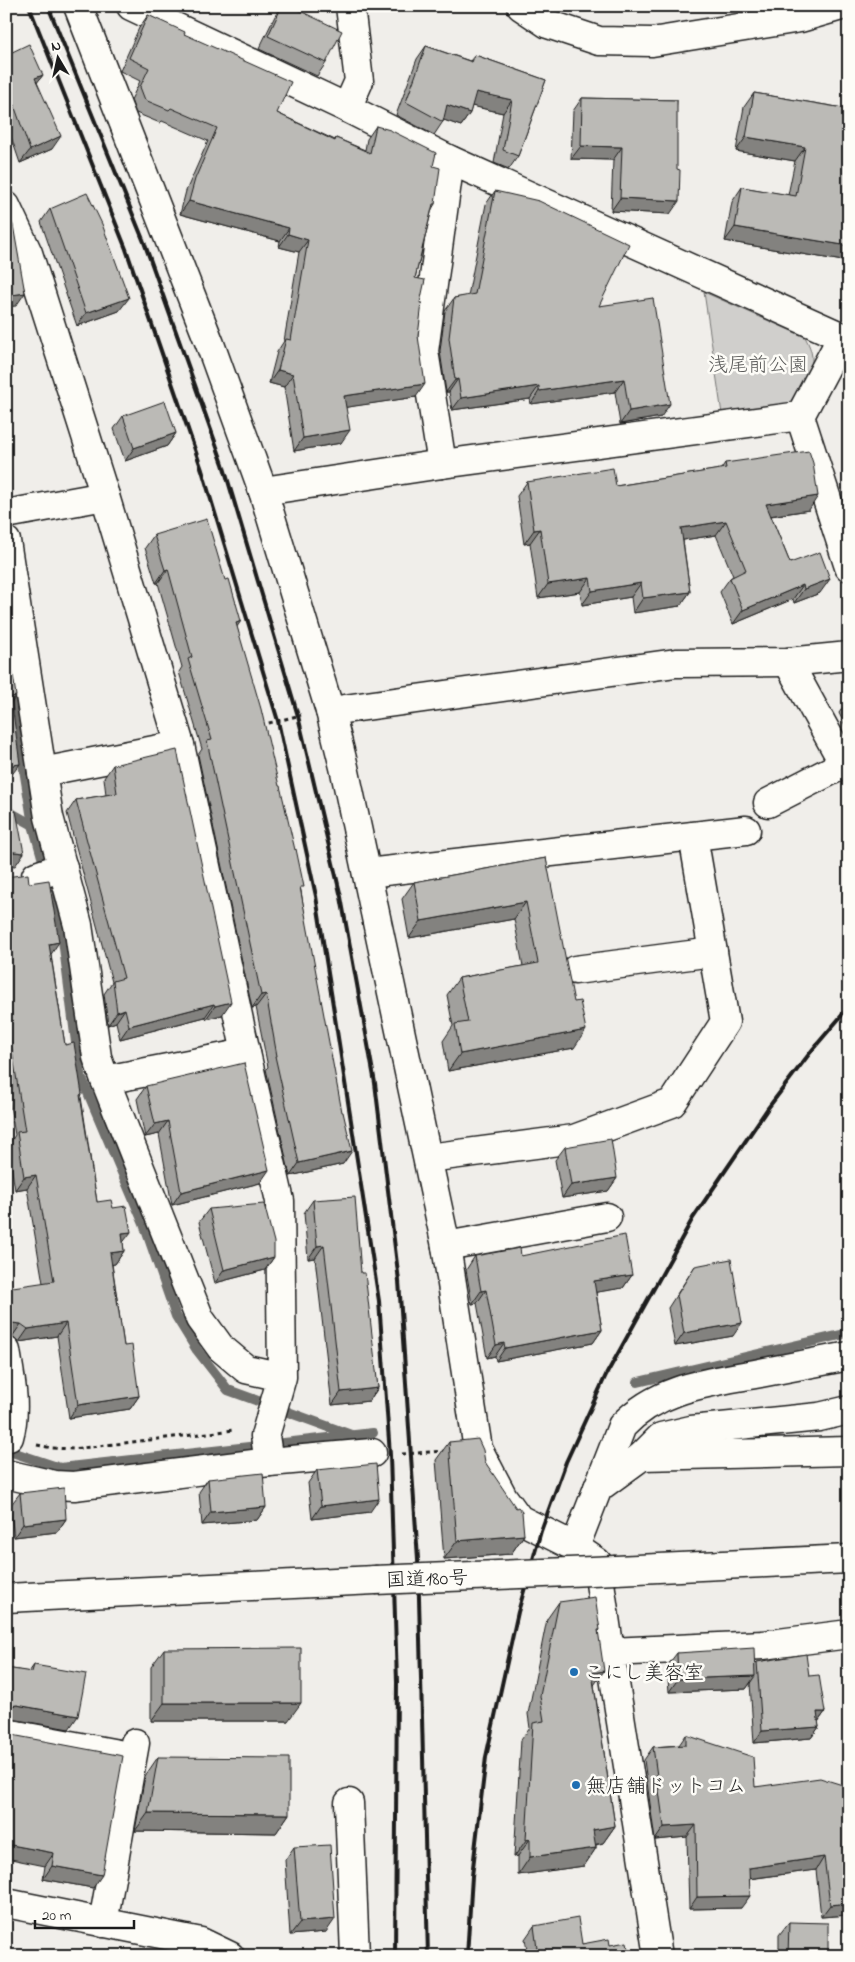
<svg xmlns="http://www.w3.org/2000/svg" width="855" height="1962" font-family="'Indie Flower','Klee One',sans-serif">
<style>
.green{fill:#d0cfcc;stroke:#767674}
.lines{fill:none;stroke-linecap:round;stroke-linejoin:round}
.stream{stroke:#706f6d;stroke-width:10}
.minor-casing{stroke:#1c1c1c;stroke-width:31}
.highway-casing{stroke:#1c1c1c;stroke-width:31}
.path{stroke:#1c1c1c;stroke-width:3;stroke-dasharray:4 4;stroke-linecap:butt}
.minor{stroke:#fdfcf7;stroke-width:28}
.highway{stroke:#fdfcf7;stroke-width:28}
.rail{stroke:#1c1c1c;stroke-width:4}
.highway-bridge-casing{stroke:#1c1c1c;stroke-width:31;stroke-linecap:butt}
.highway-bridge{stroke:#fdfcf7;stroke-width:28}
.wall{fill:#a1a09d;stroke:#1c1c1c}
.shaded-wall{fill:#83827f;stroke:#1c1c1c}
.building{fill:#bbbab6;stroke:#1c1c1c}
.poi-dot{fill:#1f6fb2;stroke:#fdfcf7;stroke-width:2}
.labels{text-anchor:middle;stroke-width:5;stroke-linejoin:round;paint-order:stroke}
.park-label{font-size:20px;fill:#5b5b5a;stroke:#fdfcf7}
.street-label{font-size:20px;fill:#1c1c1c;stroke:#fdfcf7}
.poi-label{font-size:20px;fill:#1c1c1c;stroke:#fdfcf7;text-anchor:start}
</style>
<rect width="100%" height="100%" fill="#f0eeea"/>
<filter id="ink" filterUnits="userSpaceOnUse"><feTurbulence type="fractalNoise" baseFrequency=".02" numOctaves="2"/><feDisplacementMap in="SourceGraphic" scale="10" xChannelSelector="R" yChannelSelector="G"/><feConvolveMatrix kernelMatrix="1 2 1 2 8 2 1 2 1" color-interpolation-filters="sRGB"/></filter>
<g filter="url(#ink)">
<path class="green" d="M 704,292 L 805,337 C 822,367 805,379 789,404 L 722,414 Z"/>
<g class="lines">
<g class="stream">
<polyline points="11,689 33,825 61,924 80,1074 144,1224 176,1316 197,1350 228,1390 351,1435"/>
<polyline points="6,810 33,825"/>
<polyline points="638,1382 849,1333"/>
<polyline points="6,1450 60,1468 373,1433"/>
</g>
<g class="minor-casing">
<g id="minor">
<polyline points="78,6 210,344 263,491 330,711 344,767 446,1246 478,1449 503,1497 519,1519 575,1547 597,1562 610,1652"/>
<polyline points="131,6 347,108 450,160 849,340"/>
<polyline points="521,6 548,24 599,41 652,42 800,18 841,6"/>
<polyline points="347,108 359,81 350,6"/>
<polyline points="6,206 28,253 105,496"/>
<polyline points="800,416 849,567"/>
<polyline points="442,464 424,351 450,160"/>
<polyline points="263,491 442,464 800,416 842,337"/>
<polyline points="6,514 105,496 180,745"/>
<polyline points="6,541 42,772"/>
<polyline points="330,711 676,663 788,662 849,656"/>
<polyline points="768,803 844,764 788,662"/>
<polyline points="367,873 746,830"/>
<polyline points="36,876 63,867"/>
<polyline points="575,970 713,952"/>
<polyline points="105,1080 97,1057 78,925 49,817 42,772 180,745 246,1053"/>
<polyline points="428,1158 574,1139 672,1103 725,1022 693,836"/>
<polyline points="446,1246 607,1217"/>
<path d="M 6,1351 C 11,1380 17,1409 9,1437"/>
<polyline points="642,1456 661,1437 691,1430 819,1417 849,1410"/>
<polyline points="269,1462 265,1436 282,1377 280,1201 246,1053 105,1080 200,1319 221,1348 246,1369 282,1377"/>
<polyline points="6,1474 54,1485 74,1486 269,1462 372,1453"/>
<polyline points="598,1488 642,1456 849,1451"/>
<path d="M 575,1547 L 622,1426 C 658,1388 706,1383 755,1374 C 786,1368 817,1362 849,1356"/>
<polyline points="6,1733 118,1754"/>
<polyline points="349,1803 355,1956"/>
<polyline points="6,1903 201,1942 230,1956"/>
<polyline points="103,1923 135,1743"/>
<polyline points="658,1956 610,1652 763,1645 849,1634"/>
</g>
</g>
<g class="highway-casing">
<g id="highway">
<polyline points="616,1570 849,1559"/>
<polyline points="6,1598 375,1580"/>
</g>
</g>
<g class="path">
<polyline points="261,725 301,715"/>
<polyline points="37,1445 52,1448 73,1449 234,1430"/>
<polyline points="402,1454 445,1451"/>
</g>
<use href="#minor" class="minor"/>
<use href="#highway" class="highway"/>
<g class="rail">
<polyline points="29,6 126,249 202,470 278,721 316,896 379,1301 390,1455 397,1682 395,1956"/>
<polyline points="48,6 144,242 223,464 298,716 341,897 375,1083 399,1281 418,1559 428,1956"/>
<polyline points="467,1956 472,1876 486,1757 518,1612 541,1531 566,1462 606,1375 693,1218 768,1108 813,1049 849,1007"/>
</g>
<g class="highway-bridge-casing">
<polyline id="highway-bridge" points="375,1580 616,1570"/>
</g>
<use href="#highway-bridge" class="highway-bridge"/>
</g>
<g class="wall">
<polygon points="282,6 290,6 326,63 317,76 259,49 275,16"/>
<polygon points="148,15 184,34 277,113 335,140 336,138 365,150 367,139 376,126 433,166 435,204 432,209 415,278 420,303 418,336 416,397 346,407 341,443 294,451 284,387 269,383 277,352 284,341 299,252 279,247 280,241 180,214 186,191 208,141 162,121 160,123 136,113 131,100 140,81 120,71 139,28"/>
<polygon points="426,46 470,61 475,55 546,80 518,156 509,169 494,163 503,113 472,106 470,113 461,126 444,120 434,135 396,115 417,59"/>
<polygon points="6,55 43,75 37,82 52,149 20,163 6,122"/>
<polygon points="754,93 849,109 849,262 725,241 732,202 742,187 788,195 795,161 736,151 744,107"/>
<polygon points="582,98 677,100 670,214 611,211 613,160 571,159 573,111"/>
<polygon points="495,191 599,306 661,417 620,424 615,392 531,404 530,399 452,410 449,392 446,392 440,351 445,311 454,298 468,296 486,204"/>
<polygon points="50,209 119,311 77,326 41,222"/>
<polygon points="123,416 176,433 167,446 125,461 114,429"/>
<polygon points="725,463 809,510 771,516 790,563 820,593 794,603 793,599 733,624 720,592 730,578 733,576 716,535 683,540 690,592 680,606 633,613 631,597 582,605 580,592 538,598 530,543 524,544 517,496 527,482 616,486 721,469"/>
<polygon points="154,535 237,627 301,891 343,1164 290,1176 266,1069 268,1067 256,1007 252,1008 198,755 202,749 179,672 182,667 158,583 156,583 145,548"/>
<polygon points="848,700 849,700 849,734 839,713"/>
<polygon points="113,765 222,1015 206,1019 205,1017 120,1039 116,1022 108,1025 104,994 112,982 67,813 76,800 106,795 104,778"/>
<polygon points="546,858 574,1048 448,1071 443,1041 453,1026 447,995 459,978 523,966 514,919 409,938 402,899 414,882"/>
<polygon points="6,877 29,883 51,955 65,1045 82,1094 81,1097 97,1202 113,1208 123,1243 124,1251 115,1264 112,1264 124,1346 139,1396 130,1409 69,1418 57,1336 19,1342 12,1337 43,1283 27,1188 15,1190 8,1146 15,1135 6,1082"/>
<polygon points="146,1086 260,1183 172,1205 159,1134 145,1137 137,1099"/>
<polygon points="565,1147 617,1178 608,1191 562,1198 555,1160"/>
<polygon points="313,1200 361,1273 378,1388 369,1401 332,1405 315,1258 308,1259 304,1213"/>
<polygon points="209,1209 274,1257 265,1270 215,1283 199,1222"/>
<polygon points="475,1256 521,1256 632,1275 623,1288 596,1292 602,1330 593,1343 496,1361 495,1356 487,1358 477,1303 472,1304 466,1270"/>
<polygon points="695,1266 733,1336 675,1346 668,1308"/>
<polygon points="449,1442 485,1462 524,1535 511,1554 444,1559 436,1460"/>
<polygon points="317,1470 370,1512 312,1519 308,1483"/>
<polygon points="208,1479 266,1507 257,1520 202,1525 199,1492"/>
<polygon points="20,1493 66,1519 57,1532 14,1537 10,1506"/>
<polygon points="559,1602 600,1630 598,1632 594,1685 615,1826 603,1843 596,1845 596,1848 584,1866 518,1875 518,1856 514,1857 521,1740 530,1728 528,1714 547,1619"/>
<polygon points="164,1649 288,1721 151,1721 151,1667"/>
<polygon points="677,1653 754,1665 757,1662 809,1676 825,1712 818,1722 819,1727 811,1738 754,1743 750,1683 746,1689 669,1692 667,1666"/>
<polygon points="34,1665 69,1729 6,1718 6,1668 29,1672"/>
<polygon points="6,1732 93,1888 43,1879 45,1866"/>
<polygon points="686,1735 755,1787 849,1787 849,1915 821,1917 816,1870 749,1879 741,1908 689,1909 687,1837 655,1840 644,1760 653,1747 679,1745"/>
<polygon points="158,1757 289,1814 276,1833 135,1831 145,1776"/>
<polygon points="294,1847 326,1932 290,1935 285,1860"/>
<polygon points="789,1922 828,1956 779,1956 779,1935"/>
<polygon points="534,1926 582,1944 610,1945 629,1956 528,1956 525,1939"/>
</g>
<g class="shaded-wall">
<polygon points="43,75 33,88 35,78"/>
<polygon points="476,92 512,100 503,113 467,105"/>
<polygon points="14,105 6,116 6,107"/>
<polygon points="447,105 470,113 461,126 438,118"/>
<polygon points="61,136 52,149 20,163 30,150"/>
<polygon points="746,137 805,147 795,161 736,151"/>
<polygon points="581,146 622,147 613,160 571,159"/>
<polygon points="620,198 679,201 670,214 611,211"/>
<polygon points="189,201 289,228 280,241 180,214"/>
<polygon points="735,227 849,246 849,262 725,241"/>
<polygon points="288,234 308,240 299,252 279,247"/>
<polygon points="25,293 16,306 6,307 6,296"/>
<polygon points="129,298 119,311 77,326 86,313"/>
<polygon points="278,370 293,374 284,387 269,383"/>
<polygon points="458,379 449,392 446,392 455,380"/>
<polygon points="624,379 615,392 531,404 539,391"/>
<polygon points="425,384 416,397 335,409 344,396"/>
<polygon points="539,386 530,399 452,410 461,398"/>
<polygon points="670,404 661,417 620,424 629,411"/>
<polygon points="350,430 341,443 294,451 303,438"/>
<polygon points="176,433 167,446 125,461 134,448"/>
<polygon points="818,496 809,510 756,518 766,504"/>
<polygon points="726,521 716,535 671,542 681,528"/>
<polygon points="540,529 530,543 524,544 534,530"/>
<polygon points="168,569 158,583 156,583 165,570"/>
<polygon points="590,578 580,592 538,598 548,584"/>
<polygon points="830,579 820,593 794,603 804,589"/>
<polygon points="641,583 631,597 582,605 592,591"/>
<polygon points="803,585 793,599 733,624 743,610"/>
<polygon points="690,592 680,606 633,613 643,598"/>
<polygon points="241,621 232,634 236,623"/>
<polygon points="16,696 7,710 11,697"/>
<polygon points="20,764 10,777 6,778 6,766"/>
<polygon points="6,851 24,853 15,866 6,865"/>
<polygon points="526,902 514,919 409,938 421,921"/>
<polygon points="59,942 50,956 49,944"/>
<polygon points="266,994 256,1007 252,1008 261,995"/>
<polygon points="231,1002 222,1015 206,1019 215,1006"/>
<polygon points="214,1004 205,1017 120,1039 129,1026"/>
<polygon points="125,1009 116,1022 108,1025 117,1012"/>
<polygon points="586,1030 574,1048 448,1071 460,1054"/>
<polygon points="168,1121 159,1134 145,1137 155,1124"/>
<polygon points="352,1151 343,1164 290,1176 299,1163"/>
<polygon points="269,1170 260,1183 172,1205 181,1192"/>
<polygon points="36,1175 27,1188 15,1190 24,1177"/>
<polygon points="617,1178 608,1191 562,1198 571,1185"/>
<polygon points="131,1232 121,1245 122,1233"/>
<polygon points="324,1245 315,1258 308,1259 317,1246"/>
<polygon points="124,1251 115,1264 101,1266 110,1253"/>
<polygon points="274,1257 265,1270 215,1283 224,1270"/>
<polygon points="632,1275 623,1288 585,1294 594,1281"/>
<polygon points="486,1290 477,1303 472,1304 481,1291"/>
<polygon points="12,1323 21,1324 12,1337 6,1336 6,1326"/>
<polygon points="66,1323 57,1336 19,1342 28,1329"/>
<polygon points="742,1323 733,1336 675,1346 684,1333"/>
<polygon points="602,1330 593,1343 496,1361 505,1348"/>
<polygon points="504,1343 495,1356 487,1358 496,1345"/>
<polygon points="378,1388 369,1401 332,1405 341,1392"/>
<polygon points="139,1396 130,1409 69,1418 78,1405"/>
<polygon points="379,1499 370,1512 312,1519 321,1506"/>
<polygon points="266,1507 257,1520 202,1525 211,1512"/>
<polygon points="66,1519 57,1532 14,1537 23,1524"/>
<polygon points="524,1535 511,1554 444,1559 457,1541"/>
<polygon points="604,1671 592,1688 592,1673"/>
<polygon points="755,1676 746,1689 669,1692 678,1679"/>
<polygon points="164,1703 301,1703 288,1721 151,1721"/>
<polygon points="17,1705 78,1716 69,1729 6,1718 6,1708 9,1706"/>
<polygon points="817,1712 825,1712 817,1723"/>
<polygon points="819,1727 811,1738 754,1743 762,1731"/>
<polygon points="148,1813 289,1814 276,1833 135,1831"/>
<polygon points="696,1825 687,1837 655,1840 664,1827"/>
<polygon points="615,1826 603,1843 581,1847 593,1830"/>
<polygon points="530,1839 518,1856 514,1857 526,1840"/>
<polygon points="6,1844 54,1853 45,1866 6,1858"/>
<polygon points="596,1848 584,1866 518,1875 530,1857"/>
<polygon points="824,1857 816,1870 740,1880 749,1868"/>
<polygon points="52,1866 102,1875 93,1888 43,1879"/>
<polygon points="750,1896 741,1908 689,1909 697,1897"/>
<polygon points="849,1903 849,1915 821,1917 830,1905"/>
<polygon points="335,1919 326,1932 290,1935 300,1922"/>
</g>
<g class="building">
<polygon points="282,6 290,6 342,31 326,63 268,36"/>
<polygon points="148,15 185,32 184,34 291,82 277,113 335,141 336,138 370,153 376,126 390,130 436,153 433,166 440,168 435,204 433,204 415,278 425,280 420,303 422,303 418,336 425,384 344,396 350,430 303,438 293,374 278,370 286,339 291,340 308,240 288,234 289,228 189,201 195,179 217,128 171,108 169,110 145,100 140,87 149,68 129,58"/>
<polygon points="29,44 43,75 35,78 61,136 30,150 14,105 6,107 6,55"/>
<polygon points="426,46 472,62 475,55 546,80 518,156 503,150 512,100 476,92 470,113 447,105 443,122 406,102"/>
<polygon points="754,93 849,109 849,246 735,227 742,187 796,196 805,147 746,137"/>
<polygon points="582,98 677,100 677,169 680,170 679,201 620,198 622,147 581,146"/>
<polygon points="495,191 539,201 629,244 599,306 653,298 670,404 629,411 624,379 539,391 539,386 461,398 458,379 455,380 449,338 454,298 475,294"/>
<polygon points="87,193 102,224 129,298 86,313 50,209"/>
<polygon points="6,211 13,225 25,293 6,296"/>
<polygon points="165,401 176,433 134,448 123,416"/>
<polygon points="809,451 813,463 818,496 766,504 790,563 820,552 830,579 804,589 803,585 743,610 730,578 746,570 726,521 681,528 690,592 643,598 641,583 592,591 590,578 548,584 540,529 534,530 527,482 613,468 616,486 726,468 725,463"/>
<polygon points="207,519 225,580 229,579 241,621 236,623 261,709 279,786 280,786 295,850 296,849 304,887 300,887 342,1112 343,1112 352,1151 299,1163 275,1056 277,1056 266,994 261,995 207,741 212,740 188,659 192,657 168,569 165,570 154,535"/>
<polygon points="6,624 16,696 11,697 20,764 6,766"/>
<polygon points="177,750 231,1002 215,1006 214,1004 129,1026 125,1009 117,1012 113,981 124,978 76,800 117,793 113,765"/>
<polygon points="16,811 24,853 6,851 6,813"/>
<polygon points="546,858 574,1002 580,1001 586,1030 460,1054 455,1024 468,1022 459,978 538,963 526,902 421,921 414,882"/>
<polygon points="28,874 29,883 49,880 59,942 49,944 65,1045 74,1043 82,1094 80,1095 97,1202 111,1200 113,1208 126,1206 131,1232 122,1233 124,1251 110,1253 124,1346 132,1345 139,1396 78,1405 66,1323 28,1329 21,1324 12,1323 6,1326 6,1288 54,1281 36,1175 24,1177 17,1132 25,1131 8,1025 6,1025 6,877"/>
<polygon points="244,1063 269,1170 181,1192 168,1121 155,1124 146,1086"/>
<polygon points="611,1139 617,1178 571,1185 565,1147"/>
<polygon points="355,1197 361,1273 365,1273 378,1388 341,1392 324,1245 317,1246 313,1200"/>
<polygon points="264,1204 274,1242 274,1257 224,1270 209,1209"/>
<polygon points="625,1235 632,1275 594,1281 602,1330 505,1348 504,1343 496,1345 486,1290 481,1291 475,1256 520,1248 521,1256"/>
<polygon points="731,1259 742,1323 684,1333 677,1295 695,1266"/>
<polygon points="478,1439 483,1450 485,1462 516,1508 518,1507 522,1512 524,1535 457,1541 449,1442"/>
<polygon points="376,1464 379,1499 321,1506 317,1470"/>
<polygon points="263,1473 266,1507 211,1512 208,1479"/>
<polygon points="64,1488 66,1519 23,1524 20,1493"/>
<polygon points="595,1597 600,1630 598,1630 604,1671 592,1673 615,1826 593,1830 596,1848 530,1857 530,1839 526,1840 533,1723 544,1721 540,1696 559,1602"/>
<polygon points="301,1648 301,1703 164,1703 164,1649"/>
<polygon points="754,1648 755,1676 678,1679 677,1653"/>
<polygon points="806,1654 809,1676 819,1675 825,1712 817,1712 819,1727 762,1731 757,1662"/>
<polygon points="34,1665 86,1674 78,1716 17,1705 9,1706 6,1708 6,1668 32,1672"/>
<polygon points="6,1732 12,1735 123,1756 102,1875 52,1866 54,1853 6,1844"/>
<polygon points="686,1735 753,1757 755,1787 820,1778 849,1787 849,1903 830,1905 824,1857 749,1868 750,1896 697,1897 696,1825 664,1827 653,1747 686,1745"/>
<polygon points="158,1757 289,1758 289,1814 148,1813"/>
<polygon points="330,1845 335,1919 300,1922 294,1847"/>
<polygon points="578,1918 582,1944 609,1939 610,1945 627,1942 629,1956 538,1956 534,1926"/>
<polygon points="789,1922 828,1923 828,1956 788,1956"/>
</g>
</g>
<g class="poi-dot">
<circle cx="574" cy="1672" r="5"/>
<circle cx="576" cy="1785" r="5"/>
</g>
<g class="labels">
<g class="park-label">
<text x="758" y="371">浅尾前公園</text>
</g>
<g class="street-label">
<text transform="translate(427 1578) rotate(-2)" y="7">国道180号</text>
</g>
<g class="poi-label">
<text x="584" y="1679">こにし美容室</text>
<text x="586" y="1792">無店舗ドットコム</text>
</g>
</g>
<rect width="855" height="1962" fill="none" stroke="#fdfcf7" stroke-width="25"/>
<rect x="12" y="12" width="830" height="1937" fill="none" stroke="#1c1c1c" stroke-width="2" filter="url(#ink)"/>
<g transform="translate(58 58) rotate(351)" stroke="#fdfcf7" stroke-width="4" paint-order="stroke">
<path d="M0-4L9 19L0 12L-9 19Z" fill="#1c1c1c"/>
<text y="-8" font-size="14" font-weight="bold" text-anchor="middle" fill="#1c1c1c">N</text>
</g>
<path d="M35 1920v8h99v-8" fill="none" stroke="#1c1c1c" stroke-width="2.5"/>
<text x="42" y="1920" font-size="15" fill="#1c1c1c" stroke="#fdfcf7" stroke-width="4" paint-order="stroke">20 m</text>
</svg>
